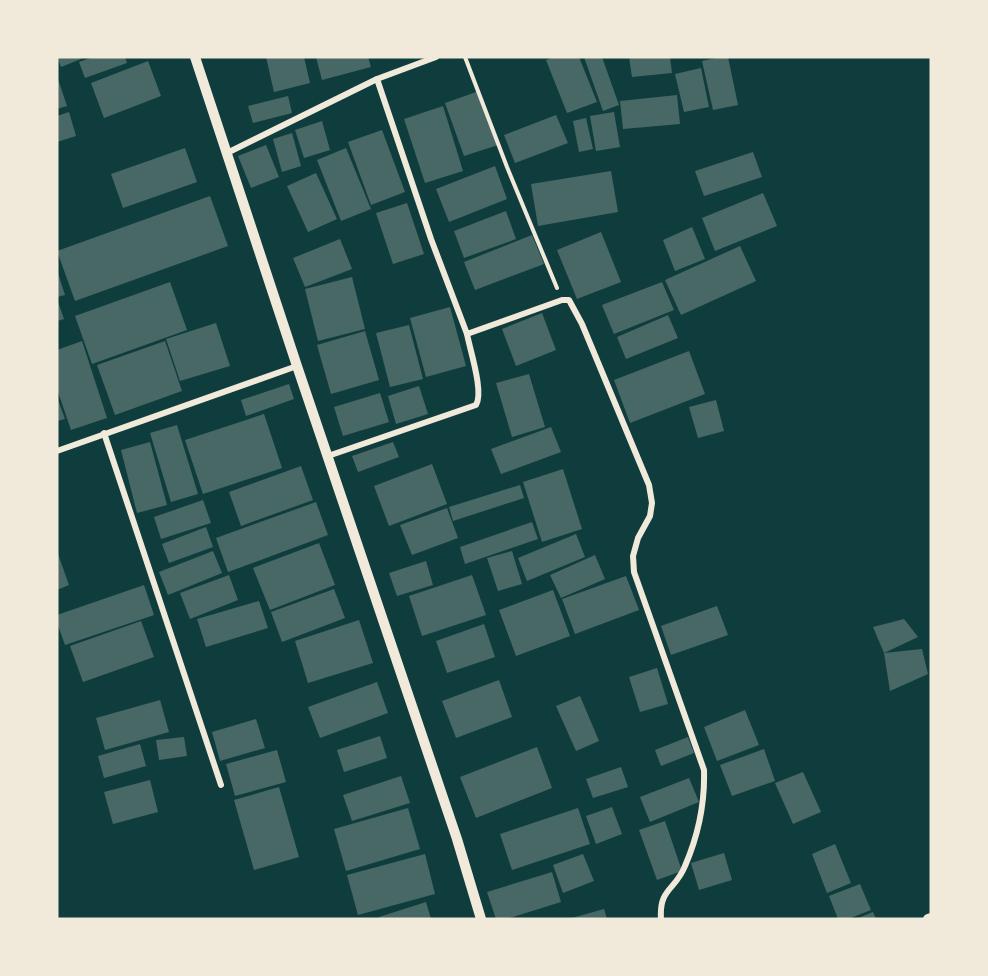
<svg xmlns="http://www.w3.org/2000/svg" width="988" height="976" font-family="Karla,sans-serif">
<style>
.building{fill:#486865}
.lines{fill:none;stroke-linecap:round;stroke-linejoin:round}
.path{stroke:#f1e9da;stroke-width:4}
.minor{stroke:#f1e9da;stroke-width:6}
.tertiary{stroke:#f1e9da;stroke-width:10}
</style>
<rect width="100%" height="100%" fill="#0f3d3e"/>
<g class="building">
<polygon points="57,57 81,57 81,59 61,67"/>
<polygon points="93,57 125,57 127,63 85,78 79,62"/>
<polygon points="266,57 304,57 310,83 274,92"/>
<polygon points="316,57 368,57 371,67 322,80"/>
<polygon points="554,57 579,57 597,102 567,113 546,60"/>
<polygon points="584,57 602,57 619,105 603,111"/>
<polygon points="629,57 670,57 672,73 632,77"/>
<polygon points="720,57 728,57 738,105 713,110 702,61"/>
<polygon points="148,61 161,96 104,118 91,83"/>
<polygon points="701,68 709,107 684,112 675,74"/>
<polygon points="57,76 67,106 57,109"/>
<polygon points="479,91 498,145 464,156 445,103"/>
<polygon points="677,95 680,124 623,129 620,101"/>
<polygon points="288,96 292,113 253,123 248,106"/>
<polygon points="443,106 463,171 425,183 404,119"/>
<polygon points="69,112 76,136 57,142 57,116"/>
<polygon points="614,112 620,147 596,151 590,116"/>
<polygon points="556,115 568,143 515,163 504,135"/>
<polygon points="586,118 593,149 579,152 573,121"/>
<polygon points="322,121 330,150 304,158 295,130"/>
<polygon points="382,130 405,192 371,205 348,142"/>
<polygon points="292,133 301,166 282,172 273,139"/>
<polygon points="266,145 279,177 251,188 238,156"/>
<polygon points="185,148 197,182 123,208 111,174"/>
<polygon points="346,148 371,209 341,221 317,160"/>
<polygon points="753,152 762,177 704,196 695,171"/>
<polygon points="495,166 507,199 449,222 436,189"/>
<polygon points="611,171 618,212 538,226 531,184"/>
<polygon points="316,173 337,219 308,232 287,186"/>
<polygon points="763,193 777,226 715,251 702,218"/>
<polygon points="210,196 228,246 75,301 57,251"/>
<polygon points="407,203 424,254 393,264 376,213"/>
<polygon points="506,211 516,239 464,258 454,231"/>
<polygon points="692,227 705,259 675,271 663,240"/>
<polygon points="601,232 621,282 577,299 557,250"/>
<polygon points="532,235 544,264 475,290 464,262"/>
<polygon points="340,239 352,269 305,287 293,258"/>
<polygon points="740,246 756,281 681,315 665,280"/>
<polygon points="57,270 65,295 57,297"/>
<polygon points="352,277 365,329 318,341 305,289"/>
<polygon points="170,282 187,330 92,364 75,316"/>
<polygon points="662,282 674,310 614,334 602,305"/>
<polygon points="57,299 64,319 57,321"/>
<polygon points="450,307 466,366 426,377 410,318"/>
<polygon points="542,313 556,350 516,366 502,329"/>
<polygon points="668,315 678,338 626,359 617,337"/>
<polygon points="216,323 230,366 180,381 166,339"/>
<polygon points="409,325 423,379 390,387 376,333"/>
<polygon points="365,331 379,380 331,394 317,345"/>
<polygon points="82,341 107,418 71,430 57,389 57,350"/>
<polygon points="165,341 182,391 115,415 97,365"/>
<polygon points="689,351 705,394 630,423 614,380"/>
<polygon points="529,374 545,427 512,437 496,383"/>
<polygon points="289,384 294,399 246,416 241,400"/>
<polygon points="419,386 428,414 396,424 388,396"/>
<polygon points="380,393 389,422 343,436 334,407"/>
<polygon points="57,397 65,419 57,421"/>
<polygon points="716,400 724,431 698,438 689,407"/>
<polygon points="264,414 282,468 203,494 185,440"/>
<polygon points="177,425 198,494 171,502 150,433"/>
<polygon points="551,427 561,452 501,474 491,449"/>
<polygon points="150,442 167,505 137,513 121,450"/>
<polygon points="393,442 399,457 358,472 352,456"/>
<polygon points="432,464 447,504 389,526 374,486"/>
<polygon points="301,466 313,500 241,526 229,492"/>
<polygon points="563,469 582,529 542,542 523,482"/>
<polygon points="520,485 524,498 453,521 449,507"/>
<polygon points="203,500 211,523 161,539 154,517"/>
<polygon points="316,502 328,535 228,572 216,538"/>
<polygon points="447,508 458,538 412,555 400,525"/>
<polygon points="532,522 538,539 465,564 460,547"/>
<polygon points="206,527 213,547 169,563 162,544"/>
<polygon points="576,534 585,557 527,581 518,558"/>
<polygon points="319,543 335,585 270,610 253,568"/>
<polygon points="57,551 69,585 57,590"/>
<polygon points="213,551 222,573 168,595 159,572"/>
<polygon points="512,551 522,584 498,591 487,558"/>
<polygon points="595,555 605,579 561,598 550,575"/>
<polygon points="426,561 433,585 397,596 389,573"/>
<polygon points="229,575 238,600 190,619 180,593"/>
<polygon points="472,575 486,615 422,636 409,596"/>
<polygon points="626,576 639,610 575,634 562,599"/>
<polygon points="144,585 154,615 65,645 57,623 57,615"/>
<polygon points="334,589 345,618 282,642 271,612"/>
<polygon points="553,590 570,636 516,656 499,610"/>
<polygon points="259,601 268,628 206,647 197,619"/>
<polygon points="717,606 728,635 671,655 661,626"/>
<polygon points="904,619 918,637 884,653 873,627"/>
<polygon points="359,620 373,663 308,683 295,641"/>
<polygon points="141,621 154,657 83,682 70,646"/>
<polygon points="484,624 495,657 447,673 436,641"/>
<polygon points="922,649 928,674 890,691 884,653"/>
<polygon points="657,668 668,704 640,712 629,677"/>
<polygon points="499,680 512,717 456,738 442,701"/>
<polygon points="377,682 388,713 320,738 308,707"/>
<polygon points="580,696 599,741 576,751 556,706"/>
<polygon points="160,700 169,732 105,750 96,718"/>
<polygon points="745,710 759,745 717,761 704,727"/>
<polygon points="256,719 265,748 220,761 212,732"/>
<polygon points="380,736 387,758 344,772 337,750"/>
<polygon points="184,737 187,756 159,760 156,740"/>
<polygon points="688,737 694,753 661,766 655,750"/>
<polygon points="140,744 146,766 104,778 98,756"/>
<polygon points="537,747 552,788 476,818 460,777"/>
<polygon points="764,749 775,781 732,796 720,765"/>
<polygon points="277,750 286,782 235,796 226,764"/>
<polygon points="621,767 628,787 593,798 586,779"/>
<polygon points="803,772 821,812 793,824 775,783"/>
<polygon points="401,776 410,803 352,821 343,795"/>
<polygon points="689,778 699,802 650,822 640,797"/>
<polygon points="150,780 158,812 113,824 104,792"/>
<polygon points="279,787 299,857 254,870 234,800"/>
<polygon points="612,807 622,834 596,844 586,816"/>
<polygon points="408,808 420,849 346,871 334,829"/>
<polygon points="578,808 590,844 512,870 500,834"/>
<polygon points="665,821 682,871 657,880 639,830"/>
<polygon points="835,844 851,883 827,893 812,854"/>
<polygon points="724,853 732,880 699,890 691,863"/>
<polygon points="425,854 435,894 358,915 347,875"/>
<polygon points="583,854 594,881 563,893 553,865"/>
<polygon points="552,872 561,902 506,919 496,919 487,892"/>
<polygon points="860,884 871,910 848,919 838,919 829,896"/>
<polygon points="426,902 431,919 380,919 379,917"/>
<polygon points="604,909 607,919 572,919 572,918"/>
<polygon points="873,912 876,919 856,919"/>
</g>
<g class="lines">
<polyline class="path" points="465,57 507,167 557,288"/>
<g class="minor">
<path d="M 377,79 L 431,239 L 467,334 L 562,300 L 569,300 L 582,324 L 649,485 L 652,503 L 650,516 L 638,538 L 633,556 L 634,572 L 704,770 C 705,803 698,836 685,866 C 675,891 659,888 661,919"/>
<polyline points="227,153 377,79 436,57"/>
<polyline points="104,433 221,785"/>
<polyline points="57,451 297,366"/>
<path d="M 328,456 L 476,405 C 484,392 470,350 467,334"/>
</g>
<g class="tertiary">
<polyline points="195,57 297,366 457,839 481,919"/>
<polyline points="928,919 931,918"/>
</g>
</g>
<rect width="988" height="976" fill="none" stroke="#f1e9da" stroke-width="117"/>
</svg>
